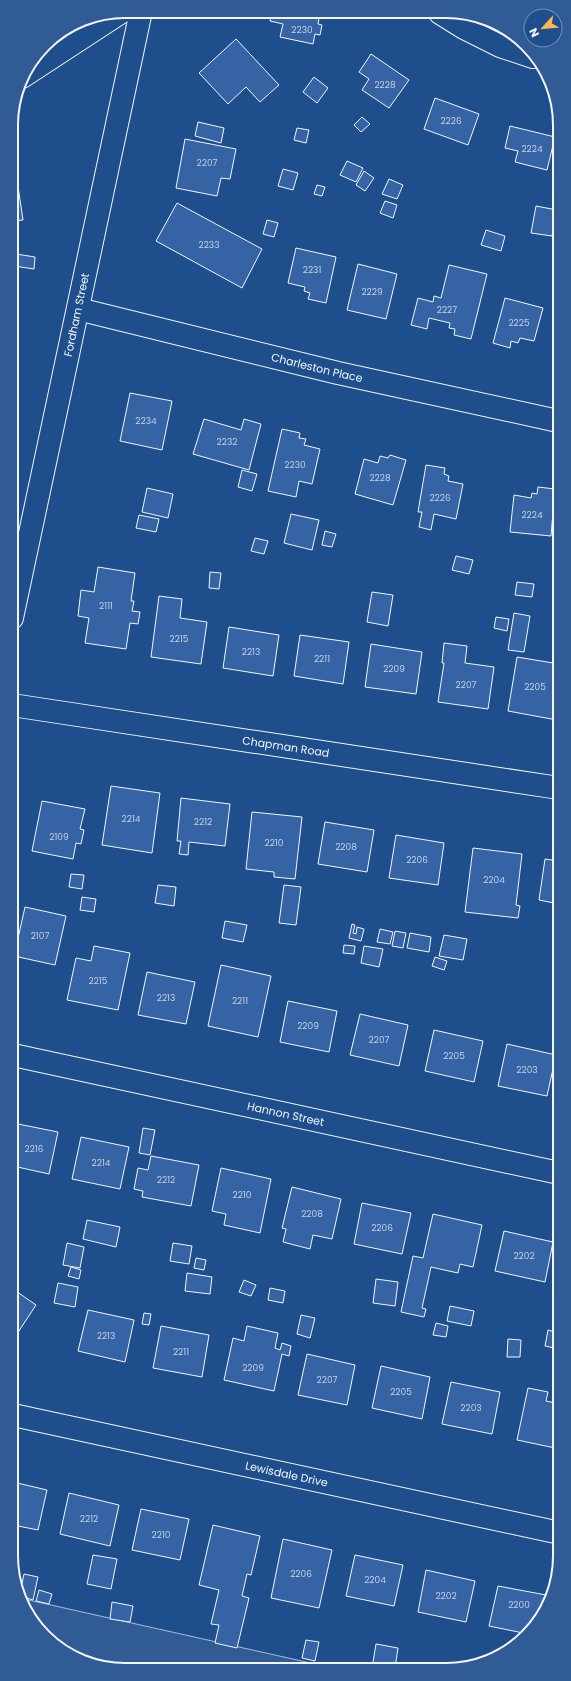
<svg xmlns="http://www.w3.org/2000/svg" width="571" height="1681" font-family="Poppins,sans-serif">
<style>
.built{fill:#305b95;stroke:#a8bbd7}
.building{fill:#3563a3;stroke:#f2f6ff}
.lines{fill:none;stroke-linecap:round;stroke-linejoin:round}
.minor-casing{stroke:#f2f6ff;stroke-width:24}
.minor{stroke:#1f4e8c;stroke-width:22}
.labels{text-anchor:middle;stroke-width:3;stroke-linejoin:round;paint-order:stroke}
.number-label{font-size:9px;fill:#c3d1e8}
.street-label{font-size:11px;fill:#f2f6ff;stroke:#1f4e8c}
.rim{fill:none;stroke:#f2f6ff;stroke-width:2}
</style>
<rect width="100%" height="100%" fill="#1f4e8c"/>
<polygon class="built" points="24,1599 333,1668 103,1668 45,1637"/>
<g class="building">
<polygon points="272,12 320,12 318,24 322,25 320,35 315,34 313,44 280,37 283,24 270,21"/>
<polygon points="236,39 279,85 260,102 246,87 228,104 199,73"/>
<polygon points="371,54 409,80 389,108 362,90 369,79 359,72"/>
<polygon points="314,77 328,88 317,103 303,92"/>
<polygon points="435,98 479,114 468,145 424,129"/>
<polygon points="362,117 370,124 361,132 354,125"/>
<polygon points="198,122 224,128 221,143 195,136"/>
<polygon points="510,126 555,137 547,170 515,162 518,151 505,148"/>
<polygon points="297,128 309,130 306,143 294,140"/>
<polygon points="185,139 236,149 230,179 221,178 217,196 176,188"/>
<polygon points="347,161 363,168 356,182 340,175"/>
<polygon points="283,169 298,173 293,190 278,186"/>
<polygon points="364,171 374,178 365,191 356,185"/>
<polygon points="16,173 23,220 11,221 11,174"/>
<polygon points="389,179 403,185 397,199 382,194"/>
<polygon points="317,185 325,187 322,196 314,194"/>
<polygon points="385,201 397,205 393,218 380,213"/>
<polygon points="177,203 262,249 242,288 156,241"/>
<polygon points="536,206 557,210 552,236 531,233"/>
<polygon points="267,220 278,223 274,237 263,234"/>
<polygon points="486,230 505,236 501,251 481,245"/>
<polygon points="296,248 336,257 326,303 308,299 310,293 304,291 305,287 288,283"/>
<polygon points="16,254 35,257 34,269 14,266"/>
<polygon points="358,264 397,274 386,319 347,310"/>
<polygon points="449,265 487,274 471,339 454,335 455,329 449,328 450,323 429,318 427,329 411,325 418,298 433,302 434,296 441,298"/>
<polygon points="505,298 543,308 534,341 520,338 518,343 511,341 510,348 493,343"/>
<polygon points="130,393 172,401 162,450 120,441"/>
<polygon points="204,419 241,430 244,419 261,424 249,470 193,454"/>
<polygon points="282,429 300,433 299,438 306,439 304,445 320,449 312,484 299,481 296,497 268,491"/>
<polygon points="390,455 406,460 393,505 355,494 364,459 378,463 380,456 388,458"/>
<polygon points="426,465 445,468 444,474 449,476 448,481 463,484 456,519 434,514 431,530 419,527 422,512 418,512"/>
<polygon points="242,470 257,474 252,491 238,487"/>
<polygon points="538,487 555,489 551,536 510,532 514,495 531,498 532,493 537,494"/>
<polygon points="147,488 173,494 168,518 142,512"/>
<polygon points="291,514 319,520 312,550 284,543"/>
<polygon points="139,515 159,519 156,532 136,528"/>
<polygon points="325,531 336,534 332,547 322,545"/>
<polygon points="255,538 268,541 264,554 251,551"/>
<polygon points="456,556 473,560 469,574 452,570"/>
<polygon points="98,567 135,573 131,601 134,601 132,611 140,612 138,624 130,623 126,649 85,643 89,618 78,616 81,590 94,592"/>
<polygon points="210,572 221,573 219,589 209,588"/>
<polygon points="517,582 534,584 532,597 515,595"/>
<polygon points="372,592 393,595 388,626 367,622"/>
<polygon points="159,596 182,599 180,618 207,622 201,664 151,657"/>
<polygon points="514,613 530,616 524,652 508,650"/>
<polygon points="496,617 509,619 507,631 494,628"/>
<polygon points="229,627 279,635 273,676 223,668"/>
<polygon points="300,635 349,642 343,684 294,676"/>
<polygon points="444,643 467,646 465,663 494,667 488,709 438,702 444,663 442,663"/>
<polygon points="371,644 422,652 416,694 365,687"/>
<polygon points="517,657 559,664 557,720 508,711"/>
<polygon points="111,786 160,793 152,853 102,845"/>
<polygon points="181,798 230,804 225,846 189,842 188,855 179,854 181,841 177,841"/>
<polygon points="42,801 85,809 80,829 84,830 81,844 76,843 73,859 32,851"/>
<polygon points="252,812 302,817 295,879 274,877 274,872 246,869"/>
<polygon points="325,822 374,830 367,872 318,864"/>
<polygon points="396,835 444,843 438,885 389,878"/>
<polygon points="473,848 522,854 516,905 520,906 518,918 465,912"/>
<polygon points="545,859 559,861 559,904 539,900"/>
<polygon points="71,874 84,875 82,889 69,887"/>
<polygon points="158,885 176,887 174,906 155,903"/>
<polygon points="284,885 301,887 296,925 279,923"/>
<polygon points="82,897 96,899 94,912 80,910"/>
<polygon points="25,907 66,916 55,965 14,956"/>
<polygon points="225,921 247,925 243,942 222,938"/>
<polygon points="352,924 355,925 353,933 356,934 357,927 364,929 361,941 349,938"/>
<polygon points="380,929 393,932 390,944 377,942"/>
<polygon points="395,931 406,933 403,948 392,946"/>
<polygon points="410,933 431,937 429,952 407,948"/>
<polygon points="444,935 467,939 463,960 439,956"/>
<polygon points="344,945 355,946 354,954 343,953"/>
<polygon points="94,946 130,953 118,1010 67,1000 76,958 91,961"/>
<polygon points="364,946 383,949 379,967 361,963"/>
<polygon points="435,957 447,961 444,970 432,966"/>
<polygon points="221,965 271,976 258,1037 208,1026"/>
<polygon points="147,972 195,982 186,1024 138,1015"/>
<polygon points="288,1001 337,1011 329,1052 280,1042"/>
<polygon points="360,1014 408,1025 399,1066 350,1055"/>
<polygon points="434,1030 483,1041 474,1082 425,1071"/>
<polygon points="507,1044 556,1055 547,1096 498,1086"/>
<polygon points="13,1123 58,1132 49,1174 13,1166"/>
<polygon points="143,1128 155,1130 150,1155 139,1153"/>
<polygon points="81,1137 129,1147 120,1189 72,1179"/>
<polygon points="151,1156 199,1165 191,1206 142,1197 143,1191 134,1189 138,1168 148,1170"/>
<polygon points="221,1168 271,1179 260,1233 224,1225 226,1214 212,1211"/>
<polygon points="292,1187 341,1199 332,1239 313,1235 310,1249 283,1242 286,1229 282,1228"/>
<polygon points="362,1203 411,1213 402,1254 354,1244"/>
<polygon points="13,1208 17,1209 13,1231"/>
<polygon points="433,1214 482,1225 473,1267 460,1264 458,1273 431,1267 422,1308 426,1309 424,1317 401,1312 413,1256 423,1258"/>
<polygon points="87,1220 120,1227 116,1247 83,1239"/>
<polygon points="504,1231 553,1242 545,1282 495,1271"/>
<polygon points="67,1243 84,1247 80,1268 63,1265"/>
<polygon points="173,1243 192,1246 189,1264 170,1261"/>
<polygon points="196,1258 206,1260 204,1270 194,1268"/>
<polygon points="71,1267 81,1270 79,1279 68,1276"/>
<polygon points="187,1273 212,1277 210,1294 185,1291"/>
<polygon points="376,1279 398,1282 395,1306 373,1303"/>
<polygon points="244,1280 256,1285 251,1296 239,1292"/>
<polygon points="58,1283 78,1287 75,1307 54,1303"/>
<polygon points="270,1288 285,1291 283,1303 268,1300"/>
<polygon points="13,1289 36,1305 13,1340"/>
<polygon points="450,1306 474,1311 471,1326 447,1321"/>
<polygon points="88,1310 134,1320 125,1362 78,1351"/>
<polygon points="144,1313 151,1314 149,1325 142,1324"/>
<polygon points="301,1315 315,1318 310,1338 297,1334"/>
<polygon points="436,1323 448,1326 446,1337 433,1335"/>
<polygon points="161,1326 209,1335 202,1377 153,1368"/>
<polygon points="247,1326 278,1333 275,1348 280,1350 282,1343 291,1346 289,1356 282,1354 274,1391 224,1380 233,1338 244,1341"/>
<polygon points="548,1330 559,1333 559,1349 545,1346"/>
<polygon points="508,1339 521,1340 520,1357 507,1357"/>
<polygon points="307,1354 355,1365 347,1405 298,1395"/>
<polygon points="381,1366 430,1377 422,1419 372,1408"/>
<polygon points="451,1382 500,1392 492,1434 442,1424"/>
<polygon points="528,1388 548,1392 546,1401 560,1404 560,1449 517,1440"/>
<polygon points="13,1482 47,1490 38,1530 13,1525"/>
<polygon points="69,1493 119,1505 110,1546 60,1534"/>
<polygon points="141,1509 189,1519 180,1560 132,1550"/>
<polygon points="213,1525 260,1536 251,1575 247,1574 242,1596 249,1598 237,1648 215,1643 219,1625 211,1624 219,1590 199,1585"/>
<polygon points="283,1539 332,1550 319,1608 271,1598"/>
<polygon points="93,1555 117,1559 111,1589 87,1584"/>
<polygon points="355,1555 403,1565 394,1606 346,1596"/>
<polygon points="426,1570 475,1581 466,1622 418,1612"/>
<polygon points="24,1574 38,1577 33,1600 23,1597 20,1592"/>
<polygon points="498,1586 546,1595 542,1614 532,1631 528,1634 489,1626"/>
<polygon points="39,1590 52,1594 49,1604 36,1601"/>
<polygon points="112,1602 133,1606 130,1622 110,1619"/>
<polygon points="306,1640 319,1642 315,1661 302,1658"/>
<polygon points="376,1644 398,1648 395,1668 372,1668"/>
</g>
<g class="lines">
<g class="minor-casing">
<g id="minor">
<polyline points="440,13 464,28 500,46 533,57"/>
<polyline points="22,77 123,11"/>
<path id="s1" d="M 78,309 L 338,373 L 558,421"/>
<path id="s2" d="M 12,618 L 141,11"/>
<path id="s3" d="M 12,705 L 559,788"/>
<path id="s4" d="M 13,1055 L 559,1173"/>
<path id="s5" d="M 13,1415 L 560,1533"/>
</g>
</g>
<use href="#minor" class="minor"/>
</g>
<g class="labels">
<g class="number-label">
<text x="302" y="33">2230</text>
<text x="385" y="88">2228</text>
<text x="451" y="124">2226</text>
<text x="532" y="152">2224</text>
<text x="207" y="166">2207</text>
<text x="209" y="248">2233</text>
<text x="312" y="273">2231</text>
<text x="372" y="295">2229</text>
<text x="447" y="313">2227</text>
<text x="519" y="326">2225</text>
<text x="146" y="424">2234</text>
<text x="227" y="445">2232</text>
<text x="295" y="468">2230</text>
<text x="380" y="481">2228</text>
<text x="440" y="501">2226</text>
<text x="532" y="518">2224</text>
<text x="106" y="609">2111</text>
<text x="179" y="642">2215</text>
<text x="251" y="655">2213</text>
<text x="322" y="662">2211</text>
<text x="394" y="672">2209</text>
<text x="466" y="688">2207</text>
<text x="535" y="690">2205</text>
<text x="131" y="822">2214</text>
<text x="203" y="825">2212</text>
<text x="59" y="840">2109</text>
<text x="274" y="846">2210</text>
<text x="346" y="850">2208</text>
<text x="417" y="863">2206</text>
<text x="494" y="883">2204</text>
<text x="40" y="939">2107</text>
<text x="98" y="984">2215</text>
<text x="166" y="1001">2213</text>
<text x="240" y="1004">2211</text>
<text x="308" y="1029">2209</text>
<text x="379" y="1043">2207</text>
<text x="454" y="1059">2205</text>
<text x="527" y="1073">2203</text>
<text x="34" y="1152">2216</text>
<text x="101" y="1166">2214</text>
<text x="166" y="1183">2212</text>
<text x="242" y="1198">2210</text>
<text x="312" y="1217">2208</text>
<text x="382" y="1231">2206</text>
<text x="524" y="1259">2202</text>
<text x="106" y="1339">2213</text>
<text x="181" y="1355">2211</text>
<text x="253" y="1371">2209</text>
<text x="327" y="1383">2207</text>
<text x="401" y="1395">2205</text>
<text x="471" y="1411">2203</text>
<text x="89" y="1522">2212</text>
<text x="161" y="1538">2210</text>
<text x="301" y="1577">2206</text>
<text x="375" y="1583">2204</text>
<text x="446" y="1599">2202</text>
<text x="519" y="1608">2200</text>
</g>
<g class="street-label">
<text dy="4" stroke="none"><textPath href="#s2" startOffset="310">Fordham Street</textPath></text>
<text dy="4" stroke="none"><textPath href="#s1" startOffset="246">Charleston Place</textPath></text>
<text dy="4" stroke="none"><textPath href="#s3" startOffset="277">Chapman Road</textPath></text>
<text dy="4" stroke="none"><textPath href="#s4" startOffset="279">Hannon Street</textPath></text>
<text dy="4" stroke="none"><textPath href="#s5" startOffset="280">Lewisdale Drive</textPath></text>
</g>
</g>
<path d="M0 0H571V1681H0ZM125 18H446A107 107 0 0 1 553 125V1556A107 107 0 0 1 446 1663H125A107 107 0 0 1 18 1556V125A107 107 0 0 1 125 18Z" fill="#305b95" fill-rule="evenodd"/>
<path class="rim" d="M125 18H446A107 107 0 0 1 553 125V1556A107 107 0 0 1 446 1663H125A107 107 0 0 1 18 1556V125A107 107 0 0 1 125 18Z"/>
<g transform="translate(543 28) rotate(243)"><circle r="19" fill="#1f4e8c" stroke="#7391ba"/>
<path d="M0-3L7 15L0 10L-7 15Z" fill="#ffb74d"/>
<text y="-6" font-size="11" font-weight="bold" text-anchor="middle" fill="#f2f6ff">N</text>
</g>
</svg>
